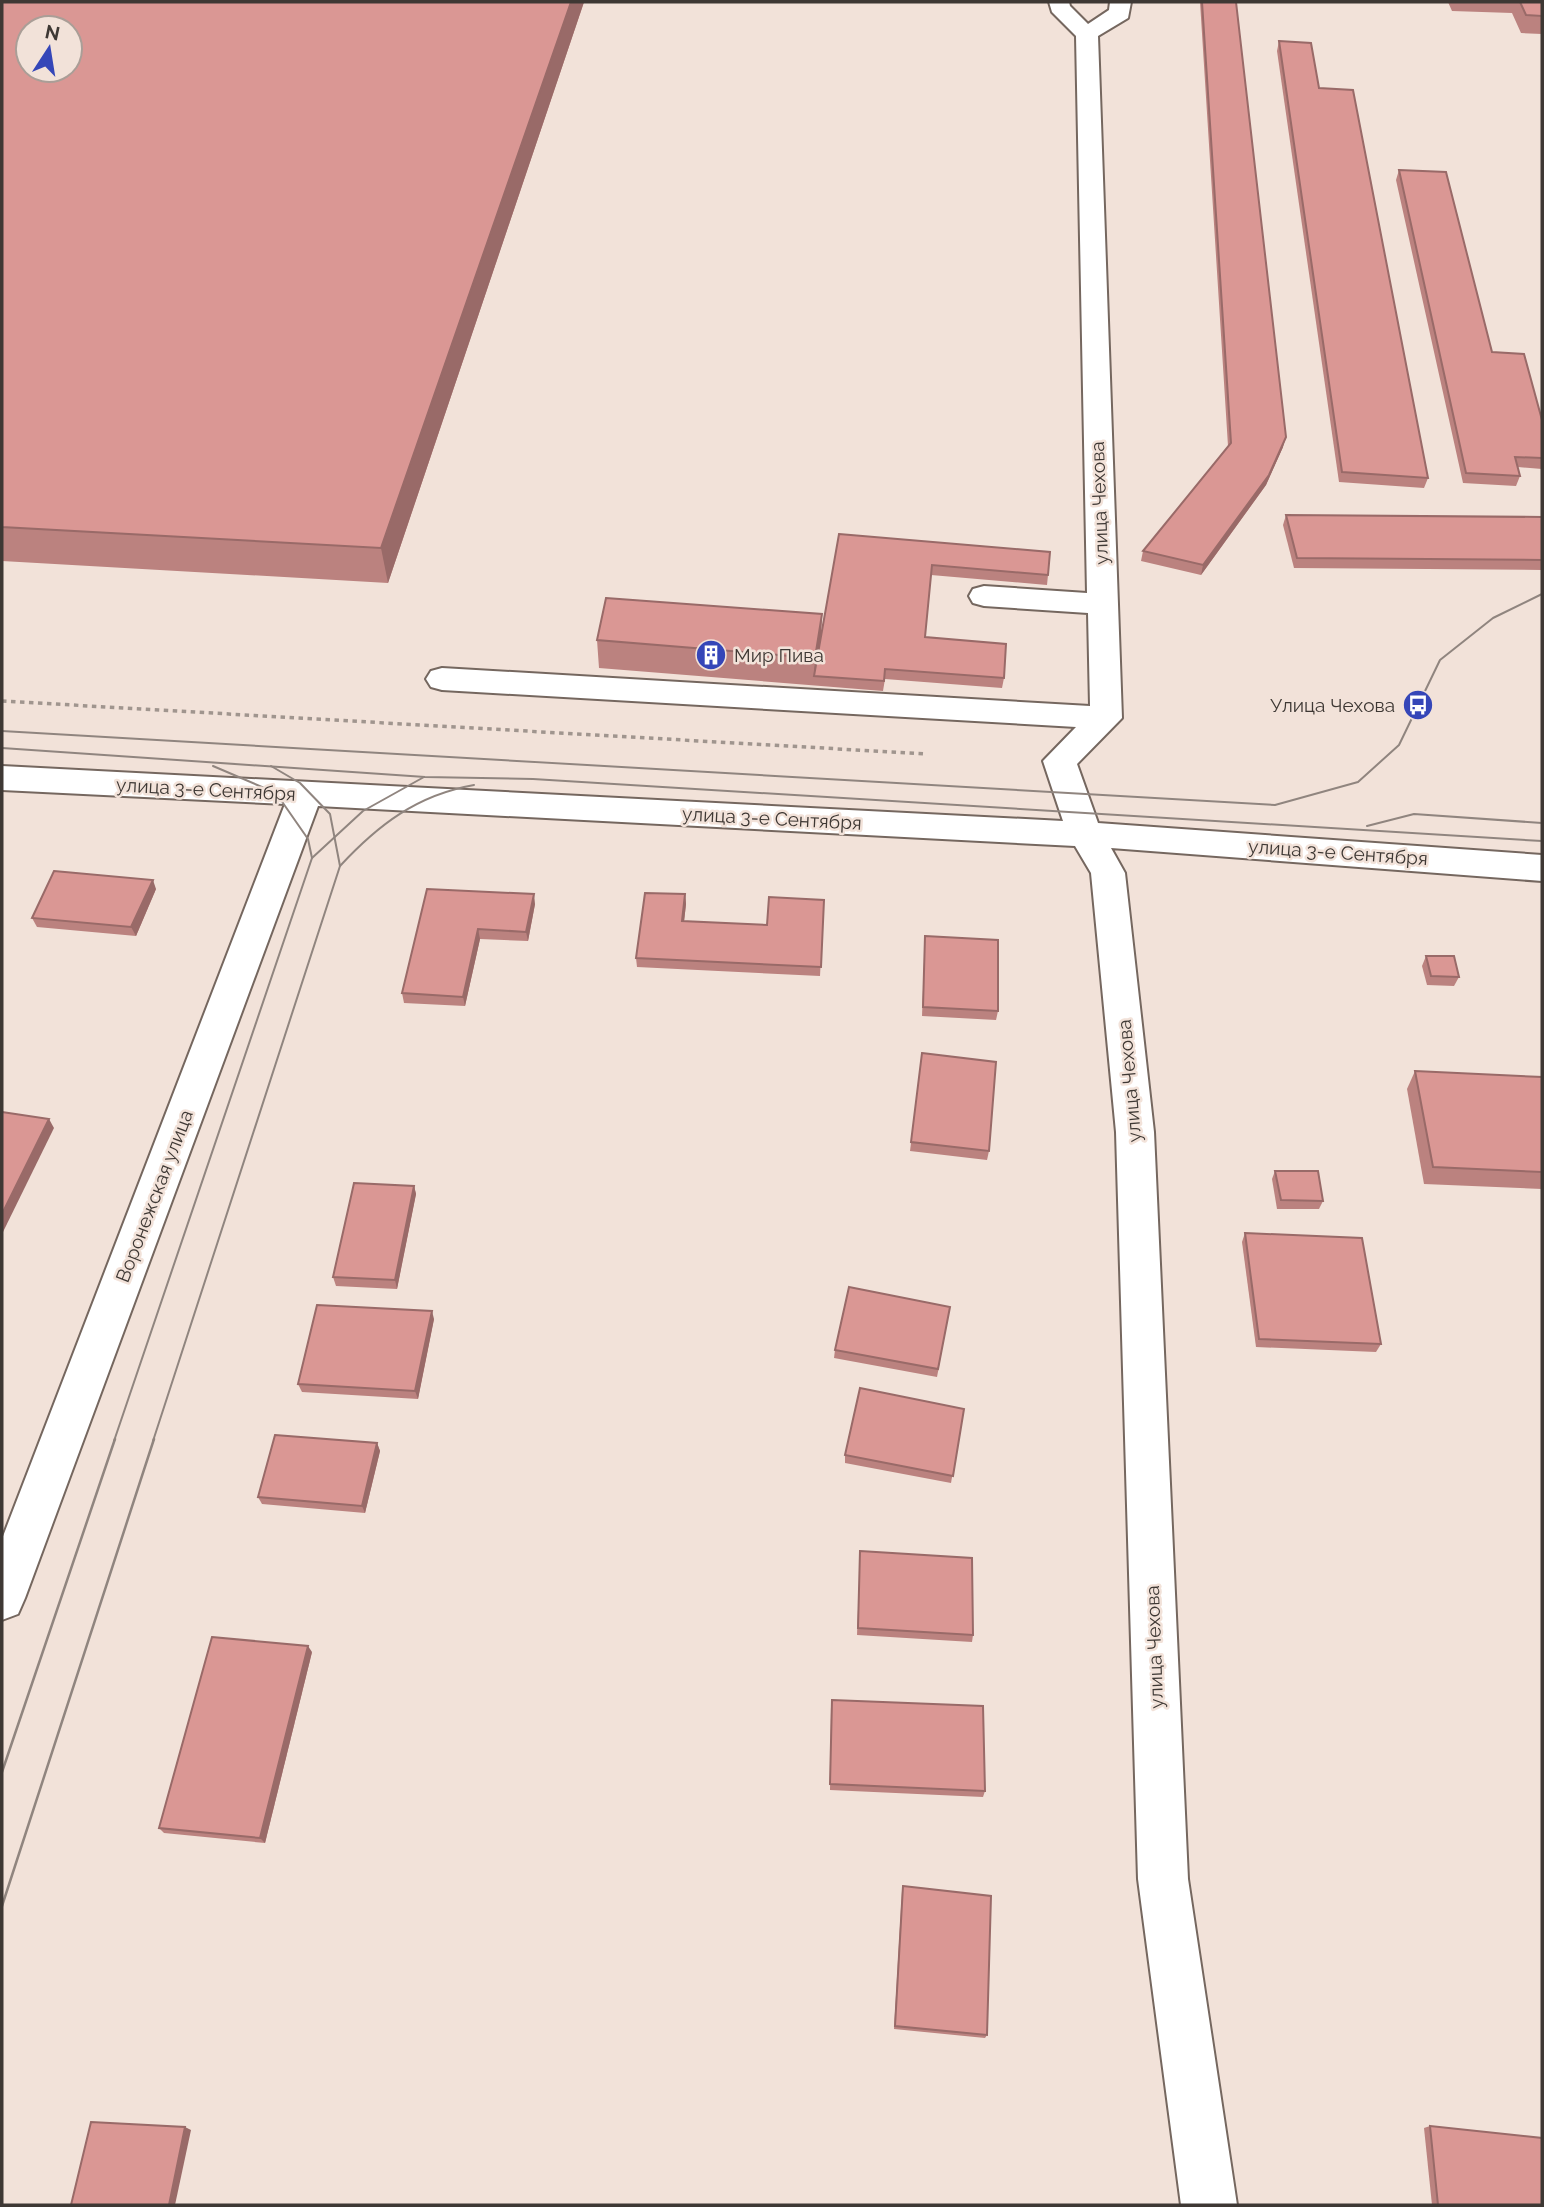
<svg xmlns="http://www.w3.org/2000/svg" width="1544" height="2207" font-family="Raleway,sans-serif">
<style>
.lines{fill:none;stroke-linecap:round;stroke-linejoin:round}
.minor-casing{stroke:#75675f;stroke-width:4}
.path{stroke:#a0958e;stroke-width:3.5;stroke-dasharray:4.5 4.5;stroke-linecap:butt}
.minor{fill:#fff;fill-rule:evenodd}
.tram-far1{stroke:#90857f;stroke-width:2}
.tram{stroke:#90857f;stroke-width:2.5}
.wall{fill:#bb827f}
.shaded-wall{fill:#996a68}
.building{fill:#da9794;stroke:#996a68;stroke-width:2;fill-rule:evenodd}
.labels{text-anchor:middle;stroke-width:5;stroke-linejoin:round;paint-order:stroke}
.street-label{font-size:19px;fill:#3e3834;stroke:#f2e2d9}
.poi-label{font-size:19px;fill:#3e3834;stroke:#f2e2d9;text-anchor:start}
</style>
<rect width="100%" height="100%" fill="#f2e2d9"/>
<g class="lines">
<g class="minor-casing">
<polygon id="minor" points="1049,2 1069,2 1070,6 1088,24 1109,10 1110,2 1131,2 1128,18 1098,36 1122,718 1077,764 1098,823 1542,855 1542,881 1111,848 1125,873 1154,1132 1188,1879 1237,2205 1181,2205 1138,1879 1116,1132 1091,873 1075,846 318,806 25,1598 18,1614 2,1620 2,1539 285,804 2,790 2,766 1063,821 1043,761 1076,727 442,690 431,687 426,679 431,671 442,668 1090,706 1088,613 984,606 973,603 969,596 973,589 984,586 1087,593 1076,36 1052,12"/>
</g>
<polyline class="path" points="2,701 927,754"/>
<use href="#minor" class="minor"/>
<g class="tram-far1">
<polyline points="2,731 1275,805 1358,782 1399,745 1440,660 1493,618 1542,594"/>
<polyline points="2,748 425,777 533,779 1542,841"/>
<polyline points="271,766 300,783 330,814 340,866"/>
<polyline points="1367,826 1414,814 1542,823"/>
<polyline points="312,858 363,811 424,777"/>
<polyline points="114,1441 312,858 308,839 276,793 213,766"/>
<path d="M 153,1441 L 340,866 C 378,825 417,795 474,785"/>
</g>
<g class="tram">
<polyline points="2,1772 115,1439"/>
<polyline points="2,1906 154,1439"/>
</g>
</g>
<g class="wall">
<polygon points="2,2 584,2 388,583 2,561"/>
<polygon points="1200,2 1236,2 1283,447 1266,485 1201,575 1141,561 1143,551 1228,446"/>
<polygon points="1448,2 1542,2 1542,34 1521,33 1512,13 1452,11"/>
<polygon points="1279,41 1319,88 1428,478 1424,488 1339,482 1277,51"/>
<polygon points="1399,170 1492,352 1542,420 1542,469 1518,467 1520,476 1516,486 1463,483 1396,180"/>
<polygon points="1286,515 1542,517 1542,570 1294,568 1283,525"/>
<polygon points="839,534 1048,575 1047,585 931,575 925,637 1004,678 1002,688 885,679 883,691 599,668 597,640 821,635"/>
<polygon points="156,889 136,936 37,927 32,918"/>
<polygon points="427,889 535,904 528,941 480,939 465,1006 404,1003 402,993"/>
<polygon points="685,894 686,904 684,921 767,925 824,900 820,976 637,967 636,958"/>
<polygon points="925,936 998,1011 996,1020 922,1016"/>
<polygon points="1426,956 1459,977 1454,986 1427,985 1422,966"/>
<polygon points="922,1053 989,1151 987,1160 910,1151"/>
<polygon points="1415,1071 1542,1077 1542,1189 1424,1184 1407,1089"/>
<polygon points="1275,1171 1323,1201 1319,1209 1277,1209 1272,1179"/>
<polygon points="414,1186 416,1194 397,1289 336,1286 333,1277"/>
<polygon points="1245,1233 1381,1344 1376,1352 1256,1347 1242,1242"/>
<polygon points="950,1307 937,1377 834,1358 835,1350"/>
<polygon points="434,1319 418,1399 302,1392 298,1384"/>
<polygon points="964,1409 951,1483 845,1463 845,1455"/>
<polygon points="377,1443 380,1451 365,1513 262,1504 258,1497"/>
<polygon points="860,1558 973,1635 972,1642 857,1635"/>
<polygon points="312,1652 265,1843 164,1833 159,1828"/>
<polygon points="831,1706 985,1791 983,1797 830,1790"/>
<polygon points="903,1886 987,2035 985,2038 894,2029 902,1891"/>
<polygon points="1430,2126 1542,2205 1432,2205 1424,2128"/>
</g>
<g class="shaded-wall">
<polygon points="571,2 584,2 388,583 381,548"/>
<polygon points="1286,437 1283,447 1266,485 1201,575 1203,565"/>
<polygon points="822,614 821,642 814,676 815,658"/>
<polygon points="153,880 156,889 136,936 131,927"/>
<polygon points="534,894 535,904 528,941 526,932"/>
<polygon points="685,894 686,904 683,931 682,921"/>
<polygon points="478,929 480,939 465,1006 463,997"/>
<polygon points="49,1119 54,1128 2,1234 2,1214"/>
<polygon points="414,1186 416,1194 397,1289 395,1280"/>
<polygon points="432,1311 434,1319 418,1399 415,1391"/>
<polygon points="377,1443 380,1451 365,1513 362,1506"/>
<polygon points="308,1646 312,1652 265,1843 260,1838"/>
<polygon points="185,2127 191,2130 175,2205 169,2205"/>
</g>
<g class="building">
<path d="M 2,2 L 571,2 L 381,548 L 2,527 ZM 28,28 L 70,28 L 70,70 L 28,70 Z"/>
<polygon points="1202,2 1236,2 1286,437 1269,475 1203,565 1143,551 1231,443"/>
<polygon points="1520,2 1542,2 1542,16 1526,15"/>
<polygon points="1279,41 1311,43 1319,88 1353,90 1428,478 1342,472"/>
<polygon points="1399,170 1446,172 1492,352 1524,354 1542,420 1542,458 1515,457 1520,476 1466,473"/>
<polygon points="1286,515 1542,517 1542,560 1297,558"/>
<polygon points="839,534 1050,552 1048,575 932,565 925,637 1006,644 1004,678 885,669 884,681 814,676"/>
<polygon points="606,598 822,614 815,658 597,640"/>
<polygon points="54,871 153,880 131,927 32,918"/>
<polygon points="427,889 534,894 526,932 478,929 463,997 402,993"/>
<polygon points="645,893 685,894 682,921 767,925 769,897 824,900 821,967 636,958"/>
<polygon points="925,936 998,940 998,1011 923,1007"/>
<polygon points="1426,956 1454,956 1459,977 1431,976"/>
<polygon points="922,1053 996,1062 989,1151 911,1142"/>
<polygon points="1415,1071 1542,1077 1542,1172 1433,1167"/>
<polygon points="2,1112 49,1119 2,1214"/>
<polygon points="1275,1171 1318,1171 1323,1201 1281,1200"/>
<polygon points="354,1183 414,1186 395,1280 333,1277"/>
<polygon points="1245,1233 1362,1238 1381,1344 1259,1339"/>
<polygon points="849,1287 950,1307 938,1369 835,1350"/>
<polygon points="317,1305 432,1311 415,1391 298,1384"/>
<polygon points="860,1388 964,1409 953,1476 845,1455"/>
<polygon points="275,1435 377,1443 362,1506 258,1497"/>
<polygon points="860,1551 972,1558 973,1635 858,1628"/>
<polygon points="212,1637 308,1646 260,1838 159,1828"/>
<polygon points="832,1700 983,1706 985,1791 830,1784"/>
<polygon points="903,1886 991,1896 987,2035 895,2026"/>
<polygon points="91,2122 185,2127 169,2205 71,2205"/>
<polygon points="1430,2126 1542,2138 1542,2205 1438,2205"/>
</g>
<defs>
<g id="building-disc" transform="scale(1.575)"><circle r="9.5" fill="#3546b8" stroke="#f2e2d9"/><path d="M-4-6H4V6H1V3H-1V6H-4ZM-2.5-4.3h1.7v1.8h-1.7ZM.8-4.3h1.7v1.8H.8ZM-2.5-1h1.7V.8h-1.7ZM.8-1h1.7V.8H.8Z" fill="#fff"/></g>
<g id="bus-disc" transform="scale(1.575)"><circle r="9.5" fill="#3546b8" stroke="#f2e2d9"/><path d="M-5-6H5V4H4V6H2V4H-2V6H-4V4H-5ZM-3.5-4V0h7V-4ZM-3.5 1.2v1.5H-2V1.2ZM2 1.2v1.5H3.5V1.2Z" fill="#fff"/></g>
</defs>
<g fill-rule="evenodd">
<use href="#building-disc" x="711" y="655"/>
<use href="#bus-disc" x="1418" y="705"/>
</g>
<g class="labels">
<g class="street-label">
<text transform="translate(1099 503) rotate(-92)" y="7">улица Чехова</text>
<text transform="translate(206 789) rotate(3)" y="7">улица 3-е Сентября</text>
<text transform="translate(772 818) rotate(3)" y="7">улица 3-е Сентября</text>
<text transform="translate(1338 852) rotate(4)" y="7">улица 3-е Сентября</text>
<text transform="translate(1129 1081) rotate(-95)" y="7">улица Чехова</text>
<text transform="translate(154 1196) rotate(-69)" y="7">Воронежская улица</text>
<text transform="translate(1154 1647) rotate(-92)" y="7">улица Чехова</text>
</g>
<g class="poi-label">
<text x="734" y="662">Мир Пива</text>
<text x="1395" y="712" text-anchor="end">Улица Чехова</text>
</g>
</g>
<rect width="1544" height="2207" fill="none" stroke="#3e3834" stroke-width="7"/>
<g transform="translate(49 49) rotate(12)"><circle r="33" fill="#f2e2d9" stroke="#aa9e97" stroke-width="2"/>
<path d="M0-5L12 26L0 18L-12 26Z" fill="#3546b8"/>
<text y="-10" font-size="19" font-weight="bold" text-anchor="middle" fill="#3e3834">N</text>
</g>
</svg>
